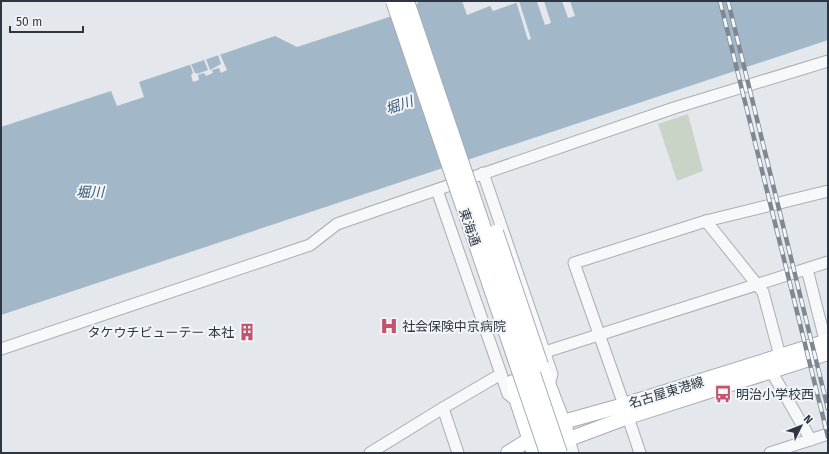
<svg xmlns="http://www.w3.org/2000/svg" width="829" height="454" font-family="'Fira Sans','Noto Sans JP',sans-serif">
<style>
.green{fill:#cad4c6}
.water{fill:#a2b7c7}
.pier{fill:#e4e7eb}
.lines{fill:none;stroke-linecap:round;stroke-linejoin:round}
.minor-casing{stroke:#a9aeb5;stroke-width:13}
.major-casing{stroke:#a4acb5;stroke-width:16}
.minor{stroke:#f6f8f9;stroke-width:11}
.major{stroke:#fff;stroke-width:14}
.rail-casing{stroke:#7e8893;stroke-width:4.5}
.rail{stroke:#f3f6f8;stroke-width:3;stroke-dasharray:9;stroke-linecap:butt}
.major-bridge-casing{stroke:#a4acb5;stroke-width:16;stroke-linecap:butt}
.major-bridge{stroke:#fff;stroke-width:14}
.labels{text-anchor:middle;stroke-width:4;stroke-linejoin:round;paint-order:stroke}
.street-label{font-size:13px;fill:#2d3642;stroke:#f3f6f8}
.poi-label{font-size:13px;fill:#2d3642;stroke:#f3f6f8;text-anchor:start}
.water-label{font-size:14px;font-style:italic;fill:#3a5873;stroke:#f3f6f8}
</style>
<rect width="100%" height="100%" fill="#e4e7eb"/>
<polygon class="green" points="688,114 703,171 677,181 658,124"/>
<polygon class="water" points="419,1 462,1 467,15 490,6 493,11 521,1 828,1 828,40 1,315 1,127 111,91 117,106 144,97 139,82 275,36 297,47 414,9"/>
<g class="pier">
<polygon points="516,1 519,1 531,39 528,40"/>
<polygon points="539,1 544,1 551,23 545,25 537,2"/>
<polygon points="562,1 570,1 575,16 568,18"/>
<polygon points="220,54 227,70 221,73 219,68 212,70 213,73 206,76 204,73 198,75 199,80 193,82 191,75 193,73 190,64 191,64 195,73 196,73 197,74 208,70 204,60 206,59 210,70 221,64 218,55"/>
</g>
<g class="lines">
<g class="minor-casing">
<g id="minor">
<polyline points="483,173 552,374 549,385"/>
<polyline points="437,190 508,394 517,401"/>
<polyline points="706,221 763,292 780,356"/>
<polyline points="807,269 827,348"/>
<polyline points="1,349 310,245 337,224 674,108 828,61"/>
<polyline points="545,352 828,262"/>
<polyline points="771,371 811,440"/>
<polyline points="624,405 574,263 706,221 828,191"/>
<polyline points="443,408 458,453"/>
<polyline points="628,417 640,453"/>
<polyline points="569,439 573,453"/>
<polyline points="370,453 443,408 501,374"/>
<polyline points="770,453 828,434"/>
</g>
</g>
<g class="major-casing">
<g id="major">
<polyline points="541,365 566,430"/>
<polyline points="513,382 517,401 534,453"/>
<polyline points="547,450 569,439 628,417 828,353"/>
<polyline points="508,453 530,439 563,422 624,405 828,341"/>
</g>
</g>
<use href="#minor" class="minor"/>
<use href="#major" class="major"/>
<g class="rail-casing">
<g id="rail">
<polyline points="720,1 828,437"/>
<polyline points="728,1 828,409"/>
</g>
</g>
<use href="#rail" class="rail"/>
<g class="major-bridge-casing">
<g id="major-bridge">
<polyline points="393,1 547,453"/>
<polyline points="407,1 560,453"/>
<polyline points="496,232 541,365"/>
</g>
</g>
<use href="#major-bridge" class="major-bridge"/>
</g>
<defs>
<g id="hospital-bare" transform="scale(1.38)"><path d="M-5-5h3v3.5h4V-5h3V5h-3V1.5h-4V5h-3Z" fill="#c4546e" stroke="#f3f6f8" stroke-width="2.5" paint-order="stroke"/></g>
<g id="building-bare" transform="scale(1.38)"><path d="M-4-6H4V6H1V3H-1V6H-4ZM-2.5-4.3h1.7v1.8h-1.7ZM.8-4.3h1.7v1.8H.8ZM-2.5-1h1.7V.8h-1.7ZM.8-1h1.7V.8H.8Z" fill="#c4546e" stroke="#f3f6f8" stroke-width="2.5" paint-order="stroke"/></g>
<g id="bus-bare" transform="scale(1.38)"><path d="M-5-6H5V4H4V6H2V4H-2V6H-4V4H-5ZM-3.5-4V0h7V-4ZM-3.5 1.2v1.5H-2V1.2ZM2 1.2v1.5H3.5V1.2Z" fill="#c4546e" stroke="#f3f6f8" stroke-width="2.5" paint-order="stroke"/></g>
</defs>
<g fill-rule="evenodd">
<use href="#hospital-bare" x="389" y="326"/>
<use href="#building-bare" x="247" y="332"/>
<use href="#bus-bare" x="723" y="394"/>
</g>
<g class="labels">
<g class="street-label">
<text transform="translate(470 227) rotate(71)" y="5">東海通</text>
<text transform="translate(666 392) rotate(-17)" y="5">名古屋東港線</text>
</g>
<g class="poi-label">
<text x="402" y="331">社会保険中京病院</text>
<text x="234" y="337" text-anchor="end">タケウチビューテー 本社</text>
<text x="736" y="399">明治小学校西</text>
</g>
<g class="water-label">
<text transform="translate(399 105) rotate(-19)" y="5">堀川</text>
<text x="90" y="197">堀川</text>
</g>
</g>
<rect width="829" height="454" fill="none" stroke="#2d3642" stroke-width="4"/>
<g transform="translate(801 426) rotate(47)" stroke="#f3f6f8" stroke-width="3" paint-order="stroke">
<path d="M0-3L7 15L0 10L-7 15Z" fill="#2d3642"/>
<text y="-6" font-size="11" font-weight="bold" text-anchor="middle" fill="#2d3642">N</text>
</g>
<path d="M10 26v6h73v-6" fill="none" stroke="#2d3642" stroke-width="2"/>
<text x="16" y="26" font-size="12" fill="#2d3642" stroke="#f3f6f8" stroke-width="3" paint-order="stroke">50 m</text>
</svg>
